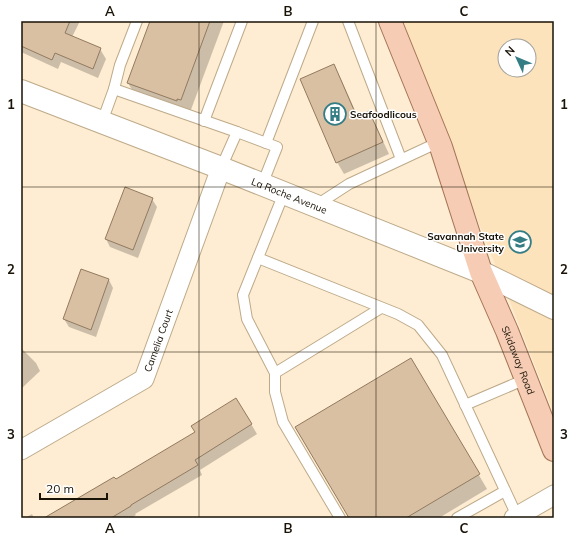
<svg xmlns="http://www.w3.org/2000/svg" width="575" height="539" font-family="Mulish,sans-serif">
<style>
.built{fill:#fce3bb;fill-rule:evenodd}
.shadow{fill:#0003}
.building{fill:#dac0a3;stroke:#927a5f}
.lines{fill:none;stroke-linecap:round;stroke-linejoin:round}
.lane-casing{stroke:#beaa8a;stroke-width:12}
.street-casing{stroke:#beaa8a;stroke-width:21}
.secondary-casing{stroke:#beaa8a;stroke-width:24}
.primary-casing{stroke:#a57557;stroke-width:24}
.lane{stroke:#fff;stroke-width:10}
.street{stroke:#fff;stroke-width:19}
.secondary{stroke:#fff;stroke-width:22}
.primary{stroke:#f6ccb4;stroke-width:22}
.grid{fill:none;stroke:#191206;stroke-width:1;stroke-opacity:0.55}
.labels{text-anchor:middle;stroke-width:3;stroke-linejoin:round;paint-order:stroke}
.poi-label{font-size:10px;font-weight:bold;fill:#191206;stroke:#fff;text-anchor:start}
.street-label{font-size:10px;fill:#191206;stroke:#fff}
.neatline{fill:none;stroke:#191206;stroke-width:1.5}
.grid-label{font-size:13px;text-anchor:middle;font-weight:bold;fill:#191206}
</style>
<rect width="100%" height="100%" fill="#feedd2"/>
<path class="built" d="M 399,21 L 554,21 L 554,414 ZM 505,46 L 529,46 L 529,70 L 505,70 Z"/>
<g class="shadow">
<polygon points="21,21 78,21 79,23 72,37 100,49 106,59 98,78 61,62 58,69 21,52"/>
<polygon points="151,21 224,21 189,115 137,98 128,83"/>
<polygon points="334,65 340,77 358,117 368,112 375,124 389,154 344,174 337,162"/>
<polygon points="152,199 157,207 138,258 110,247 106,239"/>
<polygon points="81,270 109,280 113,288 96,337 69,327 64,319"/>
<polygon points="21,348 36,363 40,371 21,389"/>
<polygon points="411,359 487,489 439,518 350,518"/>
<polygon points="236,399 257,434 200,470 202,475 135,514 136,515 131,518 46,518 116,480 196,433"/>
<polygon points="32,514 34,518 25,518"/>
</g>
<g class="building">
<polygon points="21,21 70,21 65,33 101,48 93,69 55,53 52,60 21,46"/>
<polygon points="150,21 210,21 181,100 177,99 177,101 127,83"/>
<polygon points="334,64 357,117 369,111 383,142 336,163 300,79"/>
<polygon points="125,187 153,198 133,250 105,239"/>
<polygon points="81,269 109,279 91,330 63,319"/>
<polygon points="411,358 480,474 406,518 349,518 295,427"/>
<polygon points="236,398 252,424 195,460 198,465 131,505 131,506 111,518 44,518 114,477 116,479 195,432 191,426"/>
</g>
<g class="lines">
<g class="lane-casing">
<g id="lane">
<polyline points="137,21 120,65 114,89 237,132 221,168"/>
<polyline points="348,21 401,159"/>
<polyline points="204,121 242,21"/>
<polyline points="102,122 114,89"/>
<polyline points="237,132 277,147 262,185"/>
<polyline points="266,143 313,21"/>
<polyline points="284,193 243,295 247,319 275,373 275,392 283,422 340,518"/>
<polyline points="315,206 349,184 439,142"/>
<polyline points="258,258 398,314 418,325 442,355 517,516"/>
<polyline points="275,373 381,308"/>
<polyline points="465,405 526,379"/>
<polyline points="457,518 505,491"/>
</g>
</g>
<g class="street-casing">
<g id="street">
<path id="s1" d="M 21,450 L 144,379 L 221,168"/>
<polyline points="514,518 554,495"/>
</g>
</g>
<g class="secondary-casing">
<g id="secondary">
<path id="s2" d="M 21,91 L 221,168 L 481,272 L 554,308"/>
</g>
</g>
<g class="primary-casing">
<g id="primary">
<path id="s3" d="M 390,21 L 441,147 L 481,272 L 507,331 L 554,450"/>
</g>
</g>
<use href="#lane" class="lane"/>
<use href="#street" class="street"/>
<use href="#secondary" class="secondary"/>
<use href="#primary" class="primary"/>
</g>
<path class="grid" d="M 199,21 L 199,518M 376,21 L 376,518M 21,187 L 554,187M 21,352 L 554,352"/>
<defs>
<g id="building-ring" transform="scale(1.15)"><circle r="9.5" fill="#fff" stroke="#357d85" stroke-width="1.5"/><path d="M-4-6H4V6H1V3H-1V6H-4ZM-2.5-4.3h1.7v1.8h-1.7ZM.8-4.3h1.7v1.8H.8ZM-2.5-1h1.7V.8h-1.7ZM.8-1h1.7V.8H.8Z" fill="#357d85"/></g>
<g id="university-ring" transform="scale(1.15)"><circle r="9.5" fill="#fff" stroke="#357d85" stroke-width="1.5"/><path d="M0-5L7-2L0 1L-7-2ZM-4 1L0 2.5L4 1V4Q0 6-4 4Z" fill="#357d85"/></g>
</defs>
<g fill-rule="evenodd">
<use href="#building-ring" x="335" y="114"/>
<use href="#university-ring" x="520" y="242"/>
</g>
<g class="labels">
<g class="poi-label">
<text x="350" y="118">Seafoodlicous</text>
<text x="504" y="240" text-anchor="end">Savannah State<tspan x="504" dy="12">University</tspan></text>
</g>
<g class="street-label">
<text dy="4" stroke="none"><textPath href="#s2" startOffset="288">La Roche Avenue</textPath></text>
<text dy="4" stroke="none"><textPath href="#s1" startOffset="183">Camelia Court</textPath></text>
<text dy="4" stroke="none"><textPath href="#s3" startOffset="363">Skidaway Road</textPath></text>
</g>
</g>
<rect width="575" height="539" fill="none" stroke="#ffffff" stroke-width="44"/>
<g transform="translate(517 58) rotate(314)"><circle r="19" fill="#ffffff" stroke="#a3a09b"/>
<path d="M0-3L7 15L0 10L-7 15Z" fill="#357d85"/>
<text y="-6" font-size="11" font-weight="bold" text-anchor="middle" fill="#191206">N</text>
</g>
<path d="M40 493v6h67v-6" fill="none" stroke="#191206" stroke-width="2"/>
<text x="46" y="493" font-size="12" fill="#191206" stroke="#ffffff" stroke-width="3" paint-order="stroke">20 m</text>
<rect x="22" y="22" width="531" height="495" class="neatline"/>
<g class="grid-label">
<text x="110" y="16">A</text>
<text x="288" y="16">B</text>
<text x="464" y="16">C</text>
<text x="11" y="109">1</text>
<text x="564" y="109">1</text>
<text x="11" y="274">2</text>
<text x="564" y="274">2</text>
<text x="11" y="439">3</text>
<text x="564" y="439">3</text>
<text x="110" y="533">A</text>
<text x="288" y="533">B</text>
<text x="464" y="533">C</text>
</g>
</svg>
